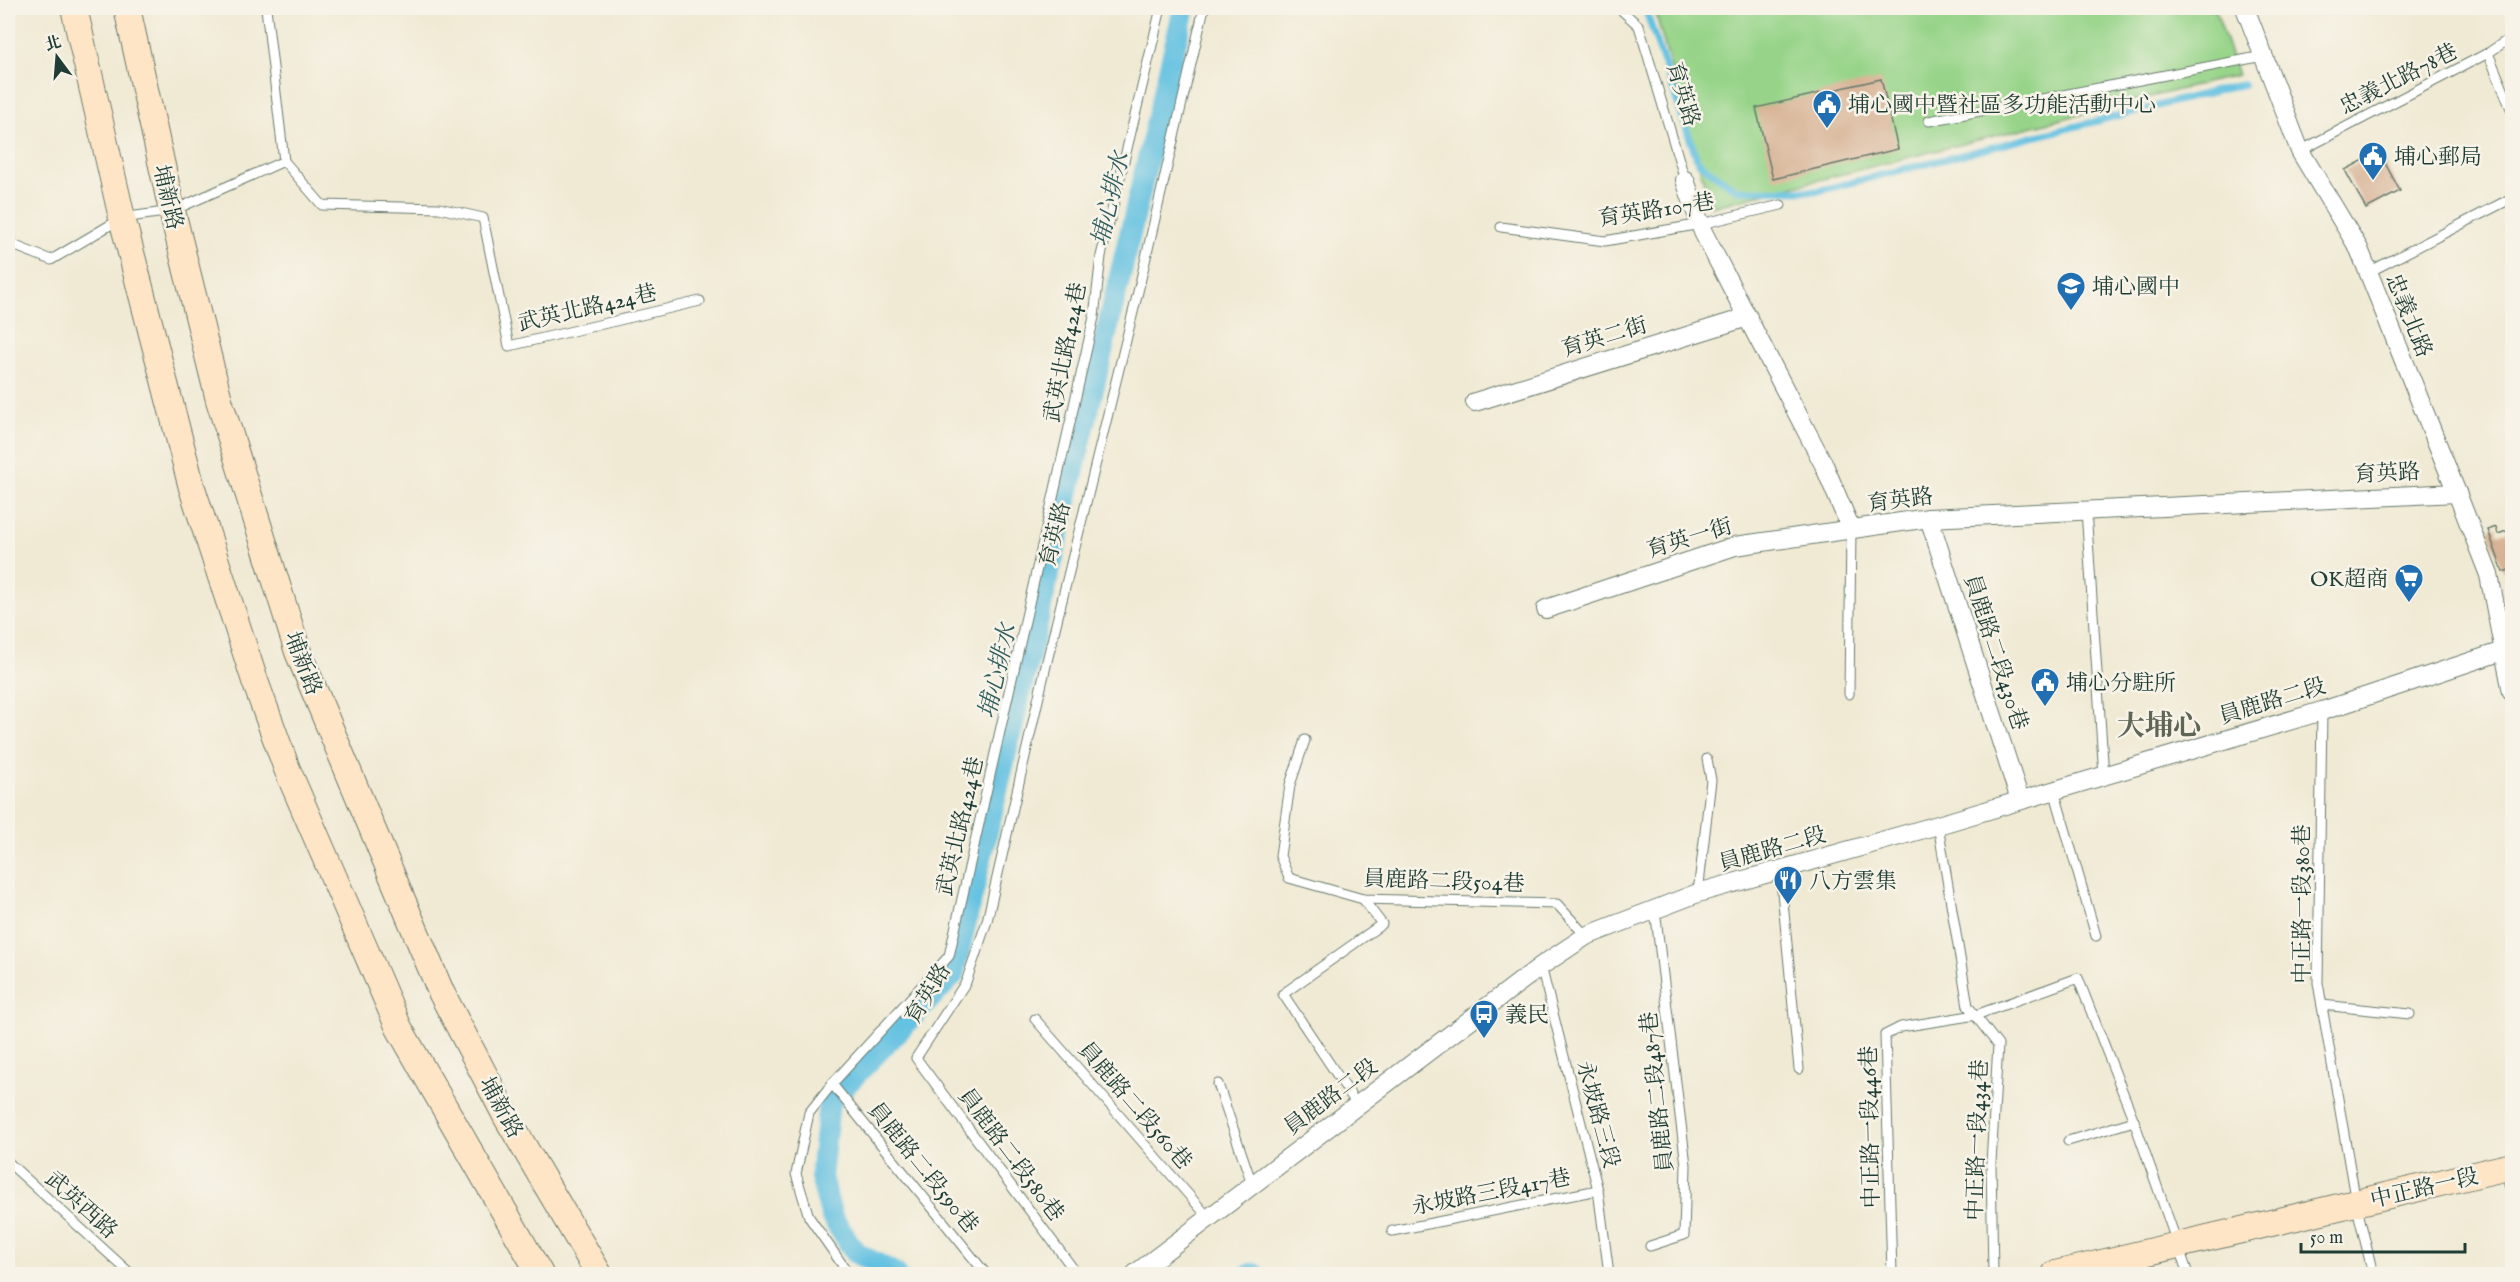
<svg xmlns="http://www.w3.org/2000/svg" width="2520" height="1282" font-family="'IM FELL English','Noto Serif TC',serif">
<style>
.green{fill:#97d489;stroke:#5b885e;stroke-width:1.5}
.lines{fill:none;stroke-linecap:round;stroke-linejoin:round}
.stream{stroke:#63c1e1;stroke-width:7}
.canal{stroke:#63c1e1;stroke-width:22}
.building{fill:#d7b294}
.lane-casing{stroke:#687a6c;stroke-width:11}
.street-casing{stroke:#687a6c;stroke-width:20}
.secondary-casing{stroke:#687a6c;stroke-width:28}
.lane{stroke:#fff;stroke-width:9}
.street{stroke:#fff;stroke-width:18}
.secondary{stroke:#fee5c5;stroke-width:26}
.labels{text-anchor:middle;stroke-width:5;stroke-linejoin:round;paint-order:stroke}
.street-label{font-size:22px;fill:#1f3d34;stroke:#f7f3e8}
.poi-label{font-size:22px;fill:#1f3d34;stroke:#f7f3e8;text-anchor:start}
.water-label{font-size:24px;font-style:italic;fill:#305e5f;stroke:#f7f3e8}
.district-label{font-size:28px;font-weight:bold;fill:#5f6656;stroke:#f7f3e8}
</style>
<rect width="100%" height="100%" fill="#f7f3e8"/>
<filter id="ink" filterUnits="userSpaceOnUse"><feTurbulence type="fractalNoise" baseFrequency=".0167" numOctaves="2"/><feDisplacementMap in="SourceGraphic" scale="12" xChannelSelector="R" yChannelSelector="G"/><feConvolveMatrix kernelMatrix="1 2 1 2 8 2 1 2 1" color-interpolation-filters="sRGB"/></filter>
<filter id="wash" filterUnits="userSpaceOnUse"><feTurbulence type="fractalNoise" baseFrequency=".008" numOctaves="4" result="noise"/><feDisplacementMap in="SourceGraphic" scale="24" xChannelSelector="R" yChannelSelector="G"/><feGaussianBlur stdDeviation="1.35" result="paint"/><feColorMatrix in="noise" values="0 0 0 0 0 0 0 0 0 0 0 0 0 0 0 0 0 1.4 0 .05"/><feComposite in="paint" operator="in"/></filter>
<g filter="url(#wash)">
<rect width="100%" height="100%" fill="#f0ead4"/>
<polygon class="green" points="1654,8 2215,8 2238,75 1711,207"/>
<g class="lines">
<polyline class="stream" points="1645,8 1698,162 1737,190 1818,191 2244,84"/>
<g class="canal">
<polyline points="896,1274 855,1252 832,1217 821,1177 829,1102 953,975 1184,8"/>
<polyline points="1251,1274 1254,1274"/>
</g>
</g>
<g id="blocks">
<g class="building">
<polygon points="1881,79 1898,149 1773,179 1756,108"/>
<polygon points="2379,152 2400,191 2366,209 2345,170"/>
<polygon points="2496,527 2498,534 2512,529 2512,569 2503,572 2488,530"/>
</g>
</g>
</g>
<g filter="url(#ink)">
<use href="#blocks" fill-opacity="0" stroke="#687a6c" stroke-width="1.5"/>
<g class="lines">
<g class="lane-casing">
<g id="lane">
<polyline points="1619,8 1639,26 1685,180"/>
<polyline points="2488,53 2512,111"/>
<polyline points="1929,121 2263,56"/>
<polyline points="2300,151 2488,53 2512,37"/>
<polyline points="284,161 322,205 439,208 483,218 509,346 700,301"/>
<polyline points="1501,227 1605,241 1701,224 1781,205"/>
<polyline points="8,243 51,260 122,218 172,211 284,161 266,8"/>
<polyline points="2367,273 2512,198"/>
<polyline points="2086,510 2104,776"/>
<polyline points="1849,694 1851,529"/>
<polyline points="2322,711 2318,983 2356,1203 2373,1274"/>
<polyline points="1305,740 1290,785 1280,856 1289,878 1363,899 1557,904 1586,936"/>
<polyline points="2054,790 2096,936"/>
<polyline points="1938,825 1968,1006 1998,1045 1991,1163 1993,1274"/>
<polyline points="1780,871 1799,1069"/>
<polyline points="1698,893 1711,780 1707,759"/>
<polyline points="1541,966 1598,1190 1609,1274"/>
<polyline points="2322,1005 2410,1014"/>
<polyline points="1035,1019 1208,1217"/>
<polyline points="832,1084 986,1274"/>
<polyline points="1218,1084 1252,1184"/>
<polyline points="1358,1106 1283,994 1382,924 1363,899"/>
<polyline points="2134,1121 2188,1274"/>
<polyline points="8,1162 131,1274"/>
<polyline points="2506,1170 2512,1196"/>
<polyline points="1392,1231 1598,1190"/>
<polyline points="1650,1246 1684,1235 1686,1165 1655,909"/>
<polyline points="852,1274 846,1270 809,1217 796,1174 809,1113 832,1084 949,956 1094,317 1101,256 1161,8"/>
<polyline points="1077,1274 916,1058 966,982 987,921 1048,657 1137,296 1204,8"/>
<polyline points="1892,1274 1885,1035 1901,1027 1976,1015 2078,978 2134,1121 2068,1141"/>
</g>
</g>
<g class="street-casing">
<g id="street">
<polyline points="2245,8 2300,151 2359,249 2457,493 2489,575 2512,692"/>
<polyline points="1685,180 1703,232 1824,465 1851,529"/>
<polyline points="1475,402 1748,317"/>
<polyline points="1929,518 2020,800"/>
<polyline points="1546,609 1735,546 1929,518 2457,493"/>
<polyline points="1135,1274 1541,966 1586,936 1698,893 1938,825 2322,711 2512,648"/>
</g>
</g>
<g class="secondary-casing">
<g id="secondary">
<polyline points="74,8 122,218 192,488 255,681 287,769 399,1028 540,1274"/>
<polyline points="127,8 172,211 219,400 298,652 441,992 507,1118 599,1274"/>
<polyline points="2055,1274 2512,1166"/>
</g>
</g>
<use href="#lane" class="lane"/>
<use href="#street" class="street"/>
<use href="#secondary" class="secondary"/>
</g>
</g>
<defs>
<g id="civic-pin" transform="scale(1.5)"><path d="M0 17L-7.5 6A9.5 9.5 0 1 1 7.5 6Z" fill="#1f6fb2" stroke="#f7f3e8"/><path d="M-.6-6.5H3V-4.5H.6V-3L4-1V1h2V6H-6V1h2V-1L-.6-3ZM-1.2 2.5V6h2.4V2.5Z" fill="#fff"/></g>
<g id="school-pin" transform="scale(1.5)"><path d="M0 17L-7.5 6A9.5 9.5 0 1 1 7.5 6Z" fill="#1f6fb2" stroke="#f7f3e8"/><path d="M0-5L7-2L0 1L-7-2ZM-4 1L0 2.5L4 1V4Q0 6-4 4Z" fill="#fff"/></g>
<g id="supermarket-pin" transform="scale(1.5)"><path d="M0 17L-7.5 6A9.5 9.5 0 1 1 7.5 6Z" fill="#1f6fb2" stroke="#f7f3e8"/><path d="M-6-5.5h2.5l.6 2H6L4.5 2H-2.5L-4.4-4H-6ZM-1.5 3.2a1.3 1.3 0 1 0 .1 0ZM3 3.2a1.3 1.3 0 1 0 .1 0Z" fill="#fff"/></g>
<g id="restaurant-pin" transform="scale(1.5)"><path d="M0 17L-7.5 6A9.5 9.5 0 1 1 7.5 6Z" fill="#1f6fb2" stroke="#f7f3e8"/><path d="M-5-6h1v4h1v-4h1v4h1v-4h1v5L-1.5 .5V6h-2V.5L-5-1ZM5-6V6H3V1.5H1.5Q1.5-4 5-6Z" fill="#fff"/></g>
<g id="bus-pin" transform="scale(1.5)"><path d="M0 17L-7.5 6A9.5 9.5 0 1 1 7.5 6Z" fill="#1f6fb2" stroke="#f7f3e8"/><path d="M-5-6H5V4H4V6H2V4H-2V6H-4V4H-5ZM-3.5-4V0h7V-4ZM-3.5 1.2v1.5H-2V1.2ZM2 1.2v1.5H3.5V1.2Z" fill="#fff"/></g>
</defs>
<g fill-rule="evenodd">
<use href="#civic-pin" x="1827" y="104"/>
<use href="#civic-pin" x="2373" y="156"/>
<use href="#school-pin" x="2071" y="286"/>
<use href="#supermarket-pin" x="2409" y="578"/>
<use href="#civic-pin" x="2045" y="682"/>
<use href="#restaurant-pin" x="1788" y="880"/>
<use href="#bus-pin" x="1484" y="1014"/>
</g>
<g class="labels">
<g class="street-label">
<text transform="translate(2398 78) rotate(-27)" y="8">忠義北路78巷</text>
<text transform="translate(1684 94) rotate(73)" y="8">育英路</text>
<text transform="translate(169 197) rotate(77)" y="8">埔新路</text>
<text transform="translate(1656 209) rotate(-9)" y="8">育英路107巷</text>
<text transform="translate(587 307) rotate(-13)" y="8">武英北路424巷</text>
<text transform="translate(2410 315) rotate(68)" y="8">忠義北路</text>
<text transform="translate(1604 336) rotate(-17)" y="8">育英二街</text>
<text transform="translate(1064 352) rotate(-79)" y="8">武英北路424巷</text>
<text transform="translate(2387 472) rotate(-3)" y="8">育英路</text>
<text transform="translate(1900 499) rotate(-7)" y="8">育英路</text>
<text transform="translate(1054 534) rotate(-76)" y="8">育英路</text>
<text transform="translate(1689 537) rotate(-17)" y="8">育英一街</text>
<text transform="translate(1997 652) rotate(72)" y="8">員鹿路二段430巷</text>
<text transform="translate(304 663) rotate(69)" y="8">埔新路</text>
<text transform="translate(2272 700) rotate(-17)" y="8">員鹿路二段</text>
<text transform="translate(959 826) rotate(-77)" y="8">武英北路424巷</text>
<text transform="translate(1772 848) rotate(-16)" y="8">員鹿路二段</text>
<text transform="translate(1444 880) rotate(2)" y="8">員鹿路二段504巷</text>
<text transform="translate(2301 904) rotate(-90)" y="8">中正路一段380巷</text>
<text transform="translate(927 993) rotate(-59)" y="8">育英路</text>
<text transform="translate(1656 1092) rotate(-96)" y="8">員鹿路二段487巷</text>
<text transform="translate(1330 1096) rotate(-37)" y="8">員鹿路二段</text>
<text transform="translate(1136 1105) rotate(49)" y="8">員鹿路二段560巷</text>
<text transform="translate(502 1107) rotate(61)" y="8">埔新路</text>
<text transform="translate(1599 1114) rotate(75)" y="8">永坡路三段</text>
<text transform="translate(1869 1127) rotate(-91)" y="8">中正路一段446巷</text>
<text transform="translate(1976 1140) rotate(-88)" y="8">中正路一段434巷</text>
<text transform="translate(1012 1154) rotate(53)" y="8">員鹿路二段580巷</text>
<text transform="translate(924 1167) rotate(51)" y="8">員鹿路二段590巷</text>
<text transform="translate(2424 1187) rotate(-13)" y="8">中正路一段</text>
<text transform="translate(1491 1191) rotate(-11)" y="8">永坡路三段417巷</text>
<text transform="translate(82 1204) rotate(42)" y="8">武英西路</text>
</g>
<g class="poi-label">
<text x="1848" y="112">埔心國中暨社區多功能活動中心</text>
<text x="2394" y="164">埔心郵局</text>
<text x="2092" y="294">埔心國中</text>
<text x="2388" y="586" text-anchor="end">OK超商</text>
<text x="2066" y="690">埔心分駐所</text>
<text x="1809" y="888">八方雲集</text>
<text x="1505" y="1022">義民</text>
</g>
<g class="water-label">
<text transform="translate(1110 199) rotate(-77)" y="8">埔心排水</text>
<text transform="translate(997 671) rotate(-77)" y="8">埔心排水</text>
</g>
<g class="district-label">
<text x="2159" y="735">大埔心</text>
</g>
</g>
<rect width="2520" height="1282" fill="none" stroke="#f7f3e8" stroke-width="30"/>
<g transform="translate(57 57) rotate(344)" stroke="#f7f3e8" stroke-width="4.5" paint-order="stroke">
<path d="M0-4.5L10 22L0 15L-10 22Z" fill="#1f3d34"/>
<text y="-9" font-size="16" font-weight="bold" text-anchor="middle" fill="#1f3d34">北</text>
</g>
<path d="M2301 1243v9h164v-9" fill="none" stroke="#1f3d34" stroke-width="3"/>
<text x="2310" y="1243" font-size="18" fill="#1f3d34" stroke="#f7f3e8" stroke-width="4.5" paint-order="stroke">50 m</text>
</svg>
